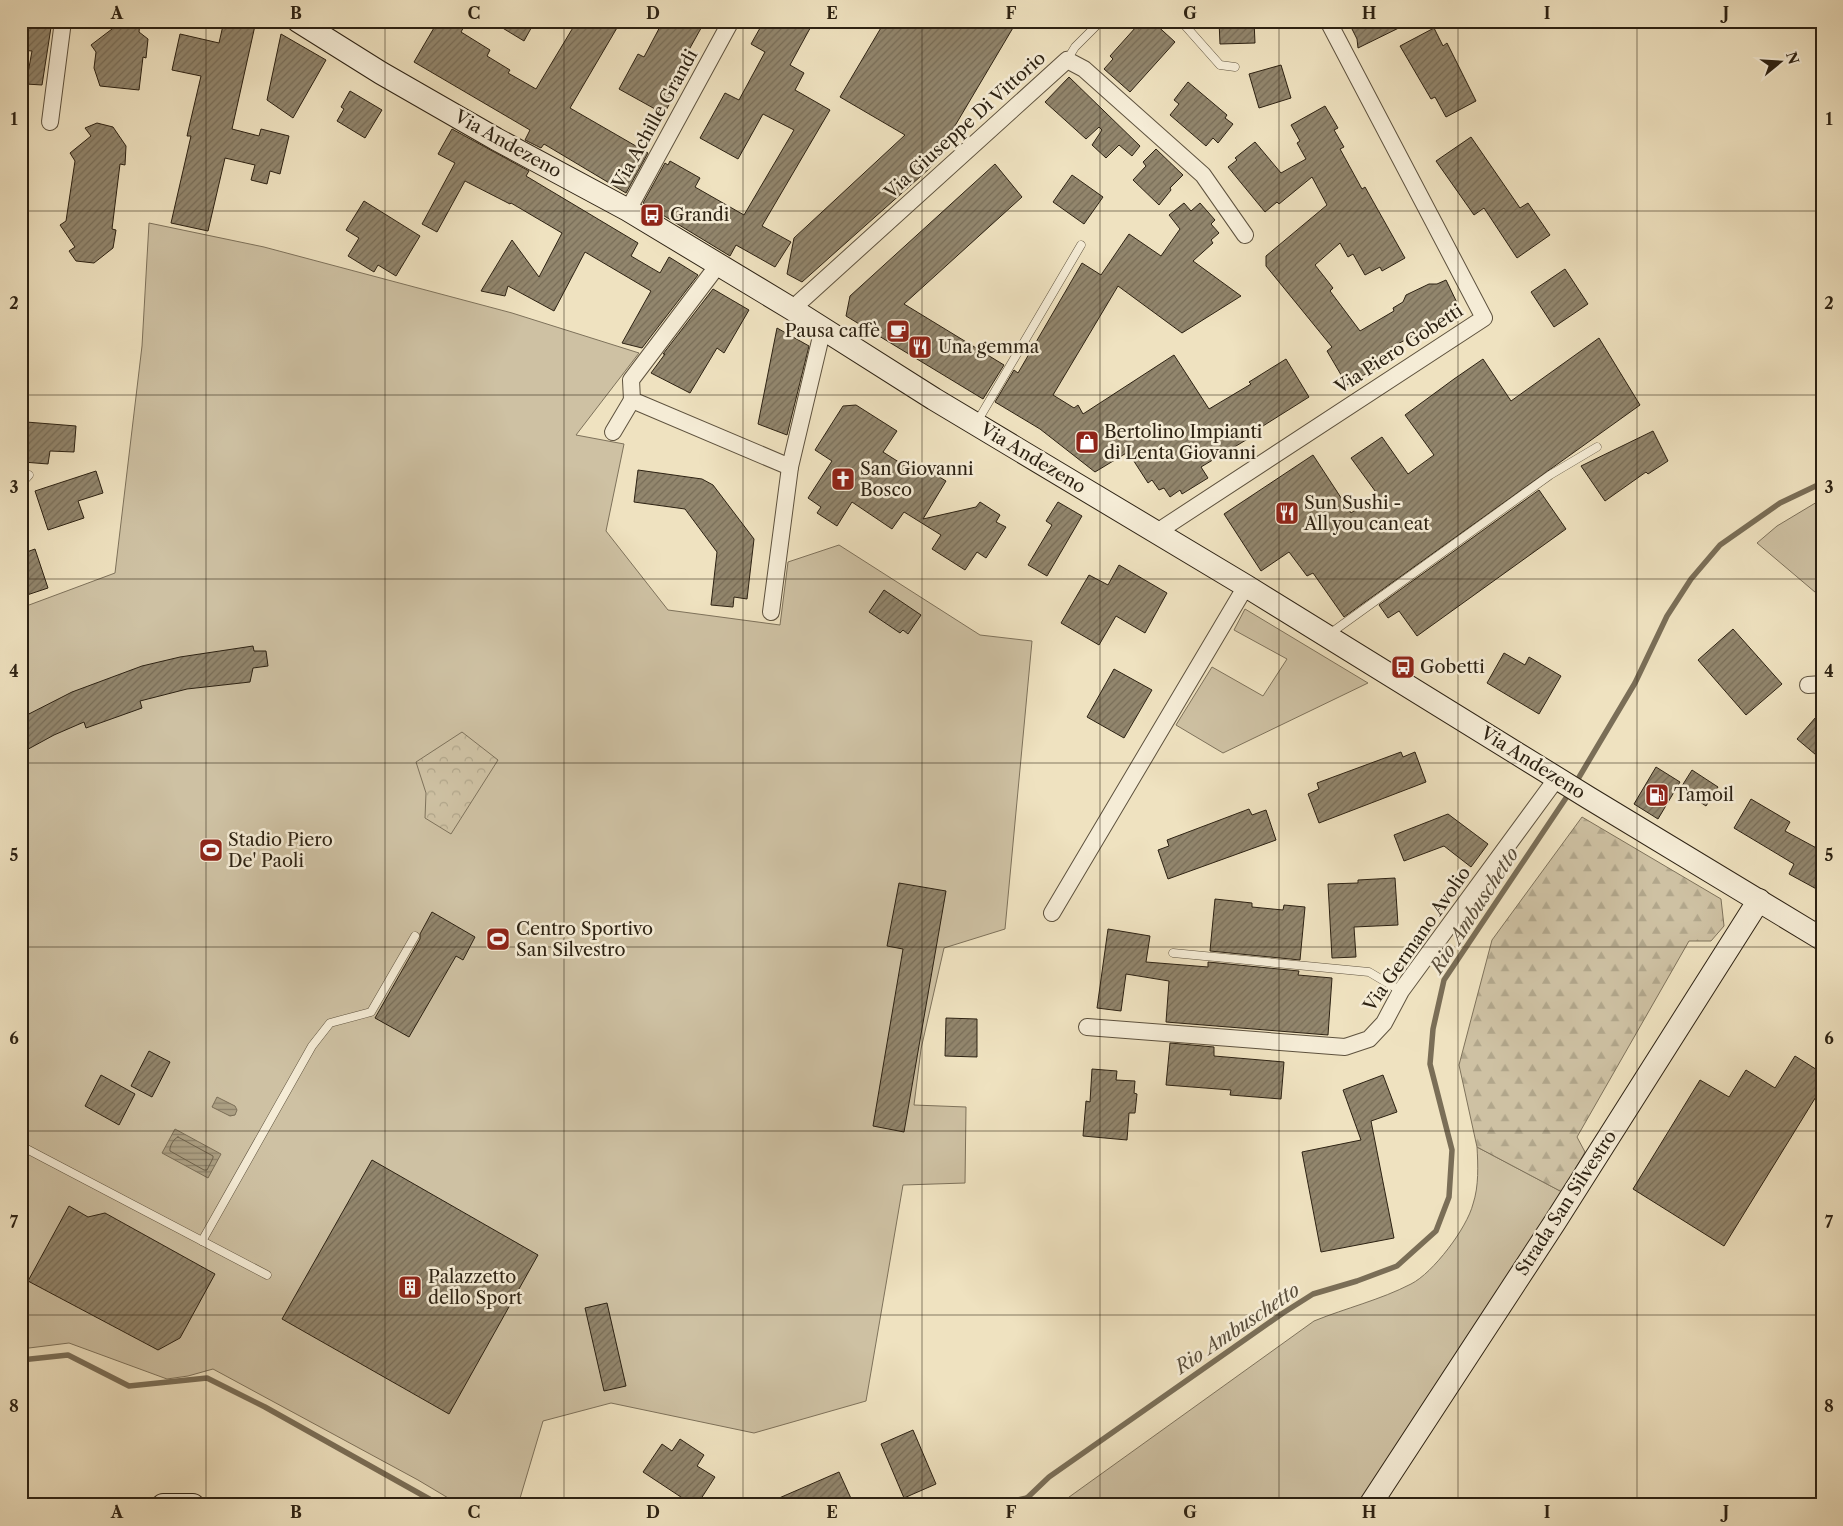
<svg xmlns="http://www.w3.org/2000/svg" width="1843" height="1526" font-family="'Libre Caslon Text',serif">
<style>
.green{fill:#cec1a3;stroke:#7e725b}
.forest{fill:url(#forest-firs);stroke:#7e725b}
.park{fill:url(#park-crowns);stroke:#7e725b}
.water{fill:url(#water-rules);stroke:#7a6e57}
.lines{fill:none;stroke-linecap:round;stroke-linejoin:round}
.shore{stroke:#6d624c;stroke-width:1}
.stream{stroke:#7a6e57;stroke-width:5.5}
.building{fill:url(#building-hatch);stroke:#2d2213}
.lane-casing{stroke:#5e523e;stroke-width:9}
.street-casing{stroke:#5e523e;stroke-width:18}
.secondary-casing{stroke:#2d2213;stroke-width:24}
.lane{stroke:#f5ecd6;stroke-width:8}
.street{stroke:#f5ecd6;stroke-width:16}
.secondary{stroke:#f5ecd6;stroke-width:22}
.grid{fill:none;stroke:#2d2213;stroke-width:1;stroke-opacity:0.55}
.labels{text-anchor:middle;stroke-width:5;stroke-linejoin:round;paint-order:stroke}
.street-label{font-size:18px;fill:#2d2213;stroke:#f5ecd6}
.poi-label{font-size:18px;fill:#2d2213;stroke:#f5ecd6;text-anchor:start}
.water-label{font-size:19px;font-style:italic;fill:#5a4e3b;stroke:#f5ecd6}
.neatline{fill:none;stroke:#2d2213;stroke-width:2}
.grid-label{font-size:16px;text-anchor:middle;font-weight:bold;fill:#2d2213}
</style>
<defs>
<pattern id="forest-firs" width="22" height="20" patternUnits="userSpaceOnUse" patternTransform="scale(1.25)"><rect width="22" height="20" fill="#cec1a3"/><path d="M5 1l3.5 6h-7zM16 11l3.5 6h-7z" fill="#b1a68b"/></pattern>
<pattern id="park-crowns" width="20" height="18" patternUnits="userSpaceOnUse" patternTransform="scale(1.25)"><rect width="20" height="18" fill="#cec1a3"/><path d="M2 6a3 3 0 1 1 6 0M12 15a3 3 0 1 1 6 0" fill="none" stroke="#b1a68b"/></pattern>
<pattern id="water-rules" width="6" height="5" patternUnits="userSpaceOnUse" patternTransform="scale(1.25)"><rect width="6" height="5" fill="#ada185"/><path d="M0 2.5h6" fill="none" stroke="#8d836c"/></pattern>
<pattern id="building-hatch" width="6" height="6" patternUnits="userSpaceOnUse" patternTransform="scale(1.25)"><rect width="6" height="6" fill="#92866d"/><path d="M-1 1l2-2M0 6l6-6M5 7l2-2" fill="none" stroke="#786d58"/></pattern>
</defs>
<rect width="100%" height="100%" fill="#efe2c0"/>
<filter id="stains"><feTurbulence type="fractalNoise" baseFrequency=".004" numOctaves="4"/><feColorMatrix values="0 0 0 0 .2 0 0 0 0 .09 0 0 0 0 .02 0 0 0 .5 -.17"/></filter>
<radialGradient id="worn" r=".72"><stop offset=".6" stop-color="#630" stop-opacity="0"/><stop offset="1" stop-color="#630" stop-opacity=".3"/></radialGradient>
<g class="green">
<polygon points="149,223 264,247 512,313 639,353 576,435 624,444 606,531 668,610 780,625 788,562 839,545 980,635 1032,641 1005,929 944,948 921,1049 914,1105 966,1107 965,1183 903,1185 866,1401 754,1433 611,1403 543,1421 518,1505 460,1505 418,1480 213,1369 188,1376 167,1379 69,1343 21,1349 21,608 115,573 142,346"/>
<polygon points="1822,499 1822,598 1757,543 1777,526"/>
<polygon points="1245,609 1368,683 1223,753 1176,725 1212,667 1263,696 1287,659 1234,630"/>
<path d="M 1477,1147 L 1562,1192 L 1359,1505 L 1058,1505 L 1314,1321 C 1346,1308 1380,1300 1411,1284 C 1433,1273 1467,1228 1473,1204 C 1479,1186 1478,1165 1477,1147 Z"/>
</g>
<polygon class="forest" points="1582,817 1721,899 1724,926 1711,941 1689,941 1577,1137 1585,1152 1562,1192 1477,1147 1459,1065 1492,940"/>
<polygon class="park" points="462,732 498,760 451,834 425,818 426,793 416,762"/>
<g class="water">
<polygon points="217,1097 235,1106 237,1110 235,1115 230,1116 212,1107"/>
<polygon points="175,1129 221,1154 208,1178 162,1153"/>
</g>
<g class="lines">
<path class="shore" d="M 178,1137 L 213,1156 L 213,1158 L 207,1170 L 204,1170 L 170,1151 C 169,1147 174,1138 178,1137 Z"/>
<g class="stream">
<polyline points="1575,784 1635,683 1667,616 1691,579 1720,545 1780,503 1822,483"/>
<polyline points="21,1360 68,1355 129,1386 207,1378 265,1407 440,1505"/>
<polyline points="1013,1501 1027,1498"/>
<polyline points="1024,1505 1027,1498 1049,1477 1283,1313 1313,1294 1357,1281 1397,1266 1436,1231 1449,1197 1452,1150 1430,1064 1433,1029 1444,980 1570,792"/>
</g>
</g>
<g class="building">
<polygon points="21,21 52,21 42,85 26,84 32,51 21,50"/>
<polygon points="107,21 140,21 139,32 148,39 146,58 143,57 139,90 100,86 94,68 96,52 91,45 112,29"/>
<polygon points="224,21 256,21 232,129 259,136 261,129 289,136 280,174 270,171 267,184 251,180 255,165 225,158 208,231 171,223 191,136 187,136 201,76 172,70 180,34 219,43"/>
<polygon points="438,21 467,21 461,32 490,50 487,56 510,70 508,73 536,89 577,21 621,21 570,108 648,153 626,193 544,144 541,148 525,140 530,130 414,62"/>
<polygon points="491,21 535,21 524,41"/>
<polygon points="663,21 705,21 675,75 683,79 664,114 619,89 638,54 644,57"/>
<polygon points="764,21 814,21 790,65 804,73 795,90 830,110 762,226 791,242 775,267 736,245 730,256 643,203 665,163 668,165 670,161 700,178 695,187 744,215 794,130 763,114 738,159 700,138 725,93 739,100 765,52 751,44"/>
<polygon points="885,21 1017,21 930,168 802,282 787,274 794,238 905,135 840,97"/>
<polygon points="1146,21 1152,21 1175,42 1130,92 1104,69 1113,59 1110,56 1136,27 1139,29"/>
<polygon points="1219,21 1254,21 1255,43 1220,44"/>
<polygon points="1348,21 1413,21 1358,48 1357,39"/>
<polygon points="1434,28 1443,46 1447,43 1476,101 1446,117 1435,97 1431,99 1400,46"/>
<polygon points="281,34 326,60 293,118 267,100"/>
<polygon points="1281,65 1291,98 1259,108 1249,74"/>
<polygon points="1069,77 1140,146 1132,156 1119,145 1106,158 1092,145 1102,130 1099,127 1086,139 1045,102"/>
<polygon points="1188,82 1227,115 1225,118 1233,124 1218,143 1213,138 1206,146 1170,115 1179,104 1174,100"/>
<polygon points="350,91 382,110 365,138 337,121 344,109 341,107"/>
<polygon points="1325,106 1338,128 1334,130 1344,147 1340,149 1362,189 1365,187 1405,258 1382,271 1380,267 1365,275 1353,254 1348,257 1340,243 1315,265 1333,288 1330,291 1360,331 1394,311 1393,308 1403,302 1406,295 1429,284 1437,284 1446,280 1461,311 1386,350 1391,359 1347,385 1327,351 1332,347 1266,266 1266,256 1327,205 1312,177 1279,204 1277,202 1265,212 1228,167 1237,160 1235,158 1255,142 1281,173 1306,159 1297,143 1300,141 1291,125"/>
<polygon points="97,123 113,127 126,146 125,165 120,164 112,229 116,230 113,248 94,263 76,261 69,251 75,247 60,225 66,221 75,161 70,153 91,136 85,128"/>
<polygon points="452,129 529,171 526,176 638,243 631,256 660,273 669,257 698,275 642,348 622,343 651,291 585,252 554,311 508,286 505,296 481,291 512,240 539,277 562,233 511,203 510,204 465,181 437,232 422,224 455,163 438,154"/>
<polygon points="1471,137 1520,208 1528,203 1550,235 1517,258 1484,208 1474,215 1436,161"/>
<polygon points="1156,149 1183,175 1170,188 1171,190 1159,205 1133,180 1146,166 1143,162"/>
<polygon points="995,164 1022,197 904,304 1004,365 983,399 846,316 850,296"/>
<polygon points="1072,175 1103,197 1084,224 1053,202"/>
<polygon points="364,201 420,236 396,276 378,265 374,272 348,256 359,238 346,230"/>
<polygon points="1184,203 1191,211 1200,203 1215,220 1211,224 1219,233 1211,240 1213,243 1193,261 1241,296 1182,333 1118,286 1053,395 1074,408 1078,405 1083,414 1174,355 1209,409 1251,384 1249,382 1286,359 1309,397 1255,431 1256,434 1201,467 1208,478 1182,494 1180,490 1170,497 1164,488 1159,490 1152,480 1148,483 1128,452 1095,472 1040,429 995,402 1014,370 1018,373 1082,263 1101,275 1129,234 1161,256 1180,229 1169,215"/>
<polygon points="1565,269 1588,304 1554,327 1531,292"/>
<polygon points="713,289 749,310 724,353 717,348 690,393 651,373 665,354 663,354"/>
<polygon points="777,328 809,346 787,435 758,424"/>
<polygon points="1599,338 1640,405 1344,617 1313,573 1307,576 1289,552 1261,571 1224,514 1313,455 1351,513 1378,495 1351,458 1382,437 1408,474 1434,455 1405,415 1454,379 1483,359 1511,401"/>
<polygon points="856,405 897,431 883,452 916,473 921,466 946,481 923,519 976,507 980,502 1000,515 996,522 1006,527 986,558 977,552 965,570 932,549 941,535 904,512 892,529 852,502 837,526 817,513 821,507 808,498 832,461 815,450 843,406"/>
<polygon points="26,422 76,426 74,452 50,451 48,464 23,462"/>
<polygon points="1653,431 1668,461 1648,474 1646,472 1605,501 1581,466"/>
<polygon points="638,470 702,479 713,485 754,539 747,599 734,597 733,607 711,605 717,552 685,509 634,502"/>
<polygon points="96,471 103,493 78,501 84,518 48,530 35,491"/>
<polygon points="1539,490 1566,529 1417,636 1399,611 1388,618 1379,605"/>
<polygon points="1058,502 1082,516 1047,576 1028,565 1052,525 1046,521"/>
<polygon points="35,549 48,588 21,597 21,554"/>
<polygon points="1119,565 1167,593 1145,633 1116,616 1099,645 1061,623 1089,575 1108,585"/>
<polygon points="884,590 921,615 908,634 903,630 900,633 869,612"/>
<polygon points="1733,629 1782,684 1746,715 1698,660"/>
<polygon points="253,646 254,651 266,651 268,666 253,668 250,682 187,689 140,701 142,708 86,728 84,722 54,735 21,753 21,718 72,692 142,666 180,657"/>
<polygon points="1504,653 1525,665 1529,657 1561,676 1539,714 1487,683"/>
<polygon points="1114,669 1152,690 1124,738 1087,717"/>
<polygon points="1822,710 1822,760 1797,739"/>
<polygon points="1401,752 1403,757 1415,752 1426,782 1319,823 1308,794 1319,789 1317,783"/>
<polygon points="1656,767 1680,782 1658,819 1634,804"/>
<polygon points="1692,770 1718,787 1706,806 1680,789"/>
<polygon points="1751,799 1790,822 1785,831 1822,851 1822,892 1789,874 1794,864 1734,828"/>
<polygon points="1249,809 1252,815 1266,810 1276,840 1168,879 1158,850 1169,846 1167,840"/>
<polygon points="1448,814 1488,844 1471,867 1444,846 1404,861 1394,835"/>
<polygon points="1395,878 1398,925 1354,927 1356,957 1332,958 1328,884 1358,883 1358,880"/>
<polygon points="899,883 946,891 904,1132 873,1126 903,949 887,946"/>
<polygon points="1215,899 1252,903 1252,907 1283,910 1284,905 1305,907 1300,960 1210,951"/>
<polygon points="432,912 475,937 463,960 456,956 409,1037 375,1018 420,939 420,934"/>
<polygon points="1108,929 1150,936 1146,962 1208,967 1208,962 1299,971 1298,975 1332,978 1328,1035 1166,1022 1169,981 1126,974 1121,1011 1097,1008"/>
<polygon points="946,1018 977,1019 977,1057 945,1056"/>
<polygon points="1170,1043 1214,1047 1214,1056 1284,1062 1281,1099 1230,1095 1231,1090 1166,1085"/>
<polygon points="149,1051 170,1062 152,1097 131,1086"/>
<polygon points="1795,1056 1822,1073 1822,1087 1724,1246 1633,1189 1700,1080 1729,1097 1746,1070 1775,1088"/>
<polygon points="1092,1069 1117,1071 1116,1080 1135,1081 1134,1093 1137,1094 1135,1113 1129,1113 1127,1140 1083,1136 1086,1101 1090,1102"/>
<polygon points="101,1075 135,1094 119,1125 85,1106"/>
<polygon points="1383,1075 1397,1112 1371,1121 1394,1238 1321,1252 1302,1152 1361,1140 1343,1090"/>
<polygon points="372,1160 538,1255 449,1414 282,1319"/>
<polygon points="69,1206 88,1217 105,1213 215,1274 180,1338 158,1350 28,1281"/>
<polygon points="607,1303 626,1386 604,1391 585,1308"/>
<polygon points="913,1430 936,1484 904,1498 881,1444"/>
<polygon points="680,1439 704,1455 697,1466 715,1477 697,1505 693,1505 643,1472 662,1444 672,1451"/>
<polygon points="839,1472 854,1505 763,1505"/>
</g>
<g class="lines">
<g class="lane-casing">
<g id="lane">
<polyline points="1181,21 1220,65 1235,67"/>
<polyline points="1067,60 1075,47 1101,21"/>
<polyline points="977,422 1081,245"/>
<polyline points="21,484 29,475"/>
<polyline points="1328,635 1550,475 1597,447"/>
<polyline points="1173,953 1369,972 1401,991"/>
<polyline points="21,1146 267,1275"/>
<polyline points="202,1241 312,1046 330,1023 371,1012 415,936"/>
</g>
</g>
<g class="street-casing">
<g id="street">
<polyline points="50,122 63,21"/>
<polyline points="628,210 731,21"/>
<polyline points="718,265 631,380 632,400 790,467 823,328"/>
<polyline points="792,309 1067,60 1084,69 1203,175 1245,235"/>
<polyline points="613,432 632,400"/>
<polyline points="1157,532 1484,318 1328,21"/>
<polyline points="771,612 790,467"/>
<polyline points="1808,685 1822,684"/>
<polyline points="1052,913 1246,586"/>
<polyline points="1087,1027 1345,1047 1369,1039 1384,1023 1401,991 1557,778"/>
</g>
</g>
<g class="secondary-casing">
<g id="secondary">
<polyline points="298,21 381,73 496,139 628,210 792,309 934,399 1246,586 1589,798 1822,939"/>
<polyline points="163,1505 193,1505"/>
<polyline points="1370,1505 1555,1222 1759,900"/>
</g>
</g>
<use href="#lane" class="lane"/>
<use href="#street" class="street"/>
<use href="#secondary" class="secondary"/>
</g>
<path class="grid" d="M 206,21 L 206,1505M 385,21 L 385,1505M 564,21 L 564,1505M 743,21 L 743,1505M 922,21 L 922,1505M 1100,21 L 1100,1505M 1279,21 L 1279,1505M 1458,21 L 1458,1505M 1637,21 L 1637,1505M 21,211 L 1822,211M 21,395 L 1822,395M 21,579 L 1822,579M 21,763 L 1822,763M 21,947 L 1822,947M 21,1131 L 1822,1131M 21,1315 L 1822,1315"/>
<defs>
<g id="bus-square" transform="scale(1.25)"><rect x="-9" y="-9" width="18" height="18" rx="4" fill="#8f2418" stroke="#f5ecd6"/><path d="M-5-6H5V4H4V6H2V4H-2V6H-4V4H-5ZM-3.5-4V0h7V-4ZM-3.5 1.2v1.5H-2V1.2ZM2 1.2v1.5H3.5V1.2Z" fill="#fff"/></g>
<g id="cafe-square" transform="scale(1.25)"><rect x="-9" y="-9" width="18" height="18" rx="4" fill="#8f2418" stroke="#f5ecd6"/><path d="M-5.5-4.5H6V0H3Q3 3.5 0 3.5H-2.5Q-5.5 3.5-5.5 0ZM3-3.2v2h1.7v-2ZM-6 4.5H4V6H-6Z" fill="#fff"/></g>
<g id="restaurant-square" transform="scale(1.25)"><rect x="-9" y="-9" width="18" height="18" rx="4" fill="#8f2418" stroke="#f5ecd6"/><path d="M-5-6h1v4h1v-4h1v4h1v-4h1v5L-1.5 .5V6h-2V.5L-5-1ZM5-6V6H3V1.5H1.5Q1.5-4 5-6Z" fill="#fff"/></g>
<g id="shop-square" transform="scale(1.25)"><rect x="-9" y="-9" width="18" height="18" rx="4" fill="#8f2418" stroke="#f5ecd6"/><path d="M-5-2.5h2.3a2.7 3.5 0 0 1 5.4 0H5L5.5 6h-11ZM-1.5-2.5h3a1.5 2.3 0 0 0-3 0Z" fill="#fff"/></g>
<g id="church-square" transform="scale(1.25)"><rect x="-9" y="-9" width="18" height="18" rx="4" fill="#8f2418" stroke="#f5ecd6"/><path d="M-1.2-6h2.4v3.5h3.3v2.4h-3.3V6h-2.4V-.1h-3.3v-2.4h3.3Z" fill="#fff"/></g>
<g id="fuel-square" transform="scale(1.25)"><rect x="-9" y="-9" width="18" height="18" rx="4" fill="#8f2418" stroke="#f5ecd6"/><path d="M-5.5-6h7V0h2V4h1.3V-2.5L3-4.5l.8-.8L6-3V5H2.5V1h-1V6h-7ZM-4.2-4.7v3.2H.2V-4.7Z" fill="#fff"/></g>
<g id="stadium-square" transform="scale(1.25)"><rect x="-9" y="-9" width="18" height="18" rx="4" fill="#8f2418" stroke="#f5ecd6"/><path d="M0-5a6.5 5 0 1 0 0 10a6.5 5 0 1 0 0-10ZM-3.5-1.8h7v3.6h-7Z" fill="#fff"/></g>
<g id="building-square" transform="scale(1.25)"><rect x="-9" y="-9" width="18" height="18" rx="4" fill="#8f2418" stroke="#f5ecd6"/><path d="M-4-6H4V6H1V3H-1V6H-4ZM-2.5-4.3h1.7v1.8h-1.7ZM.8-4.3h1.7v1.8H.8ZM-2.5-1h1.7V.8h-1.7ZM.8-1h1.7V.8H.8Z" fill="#fff"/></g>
</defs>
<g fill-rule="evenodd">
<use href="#bus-square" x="652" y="215"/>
<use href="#cafe-square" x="898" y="331"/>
<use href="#restaurant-square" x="920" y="347"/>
<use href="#shop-square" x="1087" y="442"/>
<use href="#church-square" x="843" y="479"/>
<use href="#restaurant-square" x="1287" y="513"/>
<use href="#bus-square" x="1403" y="667"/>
<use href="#fuel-square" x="1657" y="795"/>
<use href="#stadium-square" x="211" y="850"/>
<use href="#stadium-square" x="498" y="939"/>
<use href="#building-square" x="410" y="1287"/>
</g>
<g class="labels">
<g class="street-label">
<text transform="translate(655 119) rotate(-61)" y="6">Via Achille Grandi</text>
<text transform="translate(965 125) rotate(-42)" y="6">Via Giuseppe Di Vittorio</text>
<text transform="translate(508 144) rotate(29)" y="6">Via Andezeno</text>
<text transform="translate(1399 349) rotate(-33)" y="6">Via Piero Gobetti</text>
<text transform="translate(1033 458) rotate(31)" y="6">Via Andezeno</text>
<text transform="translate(1533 763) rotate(32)" y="6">Via Andezeno</text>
<text transform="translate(1417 939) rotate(-55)" y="6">Via Germano Avolio</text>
<text transform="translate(1566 1203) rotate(-57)" y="6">Strada San Silvestro</text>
</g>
<g class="poi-label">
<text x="670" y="221">Grandi</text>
<text x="880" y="337" text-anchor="end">Pausa caffè</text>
<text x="938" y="353">Una gemma</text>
<text x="1104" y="438">Bertolino Impianti<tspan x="1104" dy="21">di Lenta Giovanni</tspan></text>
<text x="860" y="475">San Giovanni<tspan x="860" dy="21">Bosco</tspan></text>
<text x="1304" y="509">Sun Sushi -<tspan x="1304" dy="21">All you can eat</tspan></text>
<text x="1420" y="673">Gobetti</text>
<text x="1674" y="801">Tamoil</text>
<text x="228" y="846">Stadio Piero<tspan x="228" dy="21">De' Paoli</tspan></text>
<text x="516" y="935">Centro Sportivo<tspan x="516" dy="21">San Silvestro</tspan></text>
<text x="428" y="1283">Palazzetto<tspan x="428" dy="21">dello Sport</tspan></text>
</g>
<g class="water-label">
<text transform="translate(1474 910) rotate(-57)" y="7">Rio Ambuschetto</text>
<text transform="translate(1237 1328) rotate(-34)" y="7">Rio Ambuschetto</text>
</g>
</g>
<rect width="1843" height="1526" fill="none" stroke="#efe2c0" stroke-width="55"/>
<g transform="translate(1780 62) rotate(72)" stroke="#f5ecd6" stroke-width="4" paint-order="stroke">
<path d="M0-4L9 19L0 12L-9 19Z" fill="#2d2213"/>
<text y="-8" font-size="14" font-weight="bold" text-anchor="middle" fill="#2d2213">N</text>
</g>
<rect x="28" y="28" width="1788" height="1470" class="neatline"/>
<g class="grid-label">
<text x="117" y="19">A</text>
<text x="296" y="19">B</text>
<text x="474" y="19">C</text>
<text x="653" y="19">D</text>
<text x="832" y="19">E</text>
<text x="1011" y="19">F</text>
<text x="1190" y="19">G</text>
<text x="1369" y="19">H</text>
<text x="1547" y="19">I</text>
<text x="1726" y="19">J</text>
<text x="14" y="125">1</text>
<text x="1829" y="125">1</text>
<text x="14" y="309">2</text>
<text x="1829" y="309">2</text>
<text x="14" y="493">3</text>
<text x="1829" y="493">3</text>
<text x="14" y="677">4</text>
<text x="1829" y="677">4</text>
<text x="14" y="861">5</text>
<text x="1829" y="861">5</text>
<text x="14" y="1044">6</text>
<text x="1829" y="1044">6</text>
<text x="14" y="1228">7</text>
<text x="1829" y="1228">7</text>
<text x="14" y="1412">8</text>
<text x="1829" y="1412">8</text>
<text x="117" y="1518">A</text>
<text x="296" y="1518">B</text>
<text x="474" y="1518">C</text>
<text x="653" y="1518">D</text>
<text x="832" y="1518">E</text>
<text x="1011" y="1518">F</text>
<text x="1190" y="1518">G</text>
<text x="1369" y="1518">H</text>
<text x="1547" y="1518">I</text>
<text x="1726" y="1518">J</text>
</g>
<rect width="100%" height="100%" filter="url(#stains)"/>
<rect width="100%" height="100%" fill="url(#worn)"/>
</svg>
